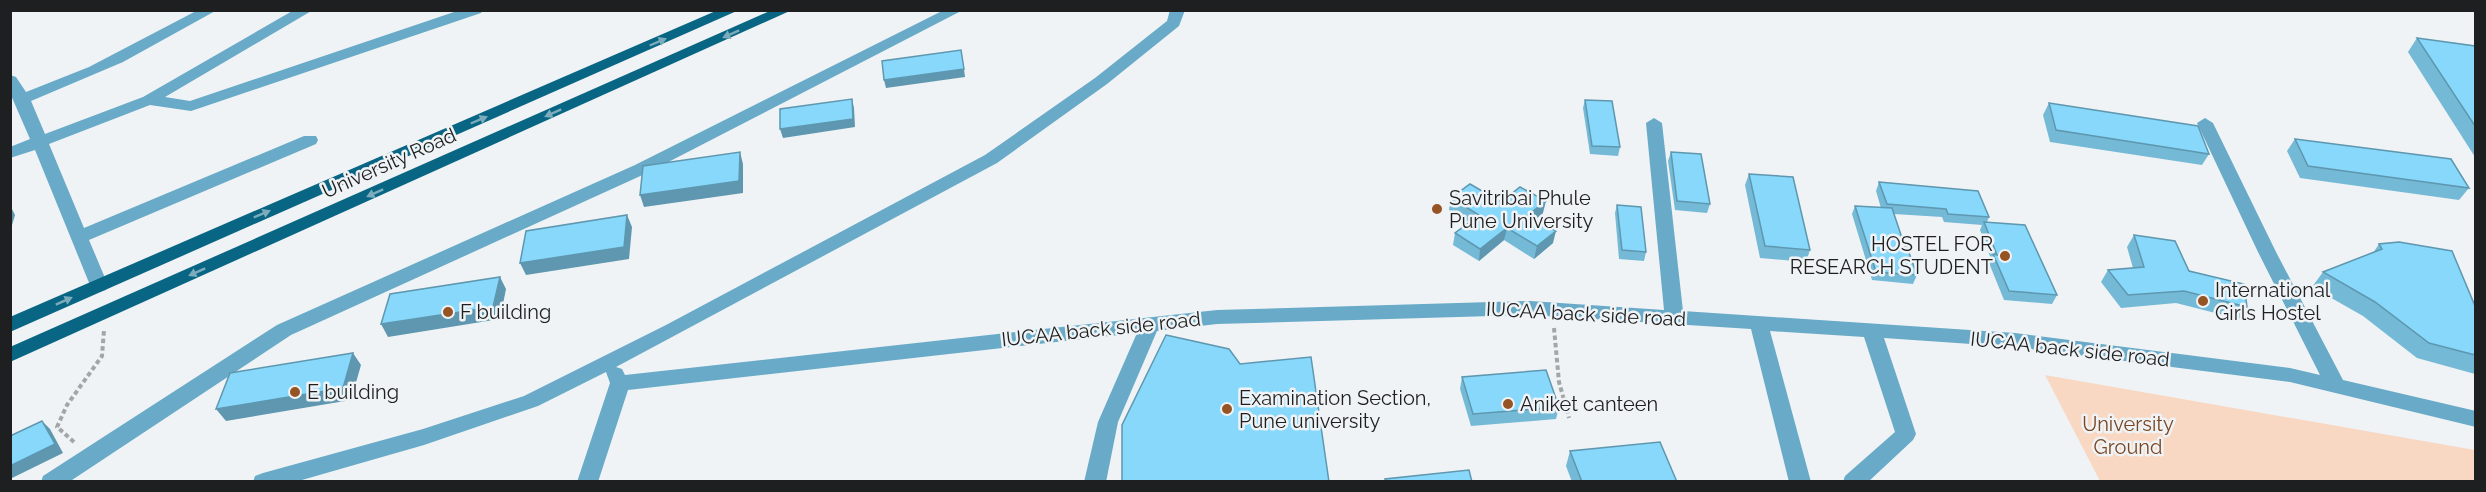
<svg xmlns="http://www.w3.org/2000/svg" width="2486" height="492" font-family="Raleway,sans-serif">
<style>
.green{fill:#f9d8c3}
.lines{fill:none;stroke-linecap:round;stroke-linejoin:round}
.path{stroke:#a3a6a7;stroke-width:4;stroke-dasharray:4.5 3;stroke-linecap:butt}
.minor{fill:#68aac7;fill-rule:evenodd}
.major{fill:#086684;fill-rule:evenodd}
.wall{fill:#74bad7}
.shaded-wall{fill:#5e97af}
.building{fill:#87d8fa;stroke:#5e97af;stroke-width:1.5}
.oneway{fill:#7cacbc}
.poi-dot{fill:#965323;stroke:#eff3f5;stroke-width:2}
.labels{text-anchor:middle;stroke-width:5;stroke-linejoin:round;paint-order:stroke}
.street-label{font-size:20px;fill:#1e1f20;stroke:#eff3f5}
.poi-label{font-size:20px;fill:#1e1f20;stroke:#eff3f5;text-anchor:start}
.park-label{font-size:20px;fill:#7a4621;stroke:#eff3f5}
</style>
<rect width="100%" height="100%" fill="#eff3f5"/>
<polygon class="green" points="2045,375 2475,450 2475,481 2100,481"/>
<g class="lines">
<g class="path">
<polyline points="1554,328 1559,382 1569,418"/>
<polyline points="74,442 57,427 67,405 102,356 104,330"/>
</g>
<g class="minor">
<polygon points="198,10 217,10 123,62 31,101 45,134 143,97 294,10 313,10 165,97 190,101 460,10 483,10 481,13 197,109 191,111 150,105 49,144 84,228 304,136 316,136 318,140 316,144 89,240 108,285 106,290 99,292 92,290 35,150 10,158 10,147 30,139 10,93 10,75 16,77 26,92 89,67"/>
<polygon points="944,10 963,10 647,173 291,335 69,482 41,482 43,476 277,325 635,165"/>
<polygon points="1170,10 1185,10 1179,26 1107,84 997,163 616,367 622,369 625,375 1217,310 1530,301 1664,310 1646,123 1654,118 1662,123 1683,311 2015,333 2290,368 2320,375 2258,252 2197,123 2205,118 2213,123 2276,252 2343,380 2476,411 2476,427 2290,382 2015,347 1884,338 1916,434 1913,440 1868,482 1843,482 1845,476 1895,432 1864,337 1770,331 1811,482 1789,482 1751,329 1530,315 1217,324 1157,331 1118,422 1106,482 1084,482 1098,422 1137,333 628,390 598,482 577,482 610,383 606,372 538,406 424,445 295,482 253,482 255,476 263,473 423,429 524,396 666,325 985,155 1095,78 1167,21"/>
</g>
<g class="major">
<polygon points="718,10 739,10 10,332 10,317"/>
<polygon points="772,10 792,10 10,362 10,347"/>
</g>
</g>
<g class="wall">
<polygon points="2417,38 2475,46 2475,157 2408,52"/>
<polygon points="1585,100 1620,147 1618,156 1590,154 1583,108"/>
<polygon points="2049,103 2209,154 2202,165 2050,142 2043,115"/>
<polygon points="2295,139 2469,188 2459,200 2300,178 2287,151"/>
<polygon points="1671,152 1710,204 1707,213 1675,210 1668,161"/>
<polygon points="1749,174 1810,250 1806,262 1760,258 1745,185"/>
<polygon points="1879,182 1989,217 1987,222 2057,295 2052,304 2004,300 1989,263 1991,259 1980,230 1982,225 1944,222 1942,217 1894,214 1905,247 1917,275 1913,284 1872,280 1852,214 1855,206 1881,208 1876,191"/>
<polygon points="1451,198 1501,202 1543,213 1536,219 1553,243 1534,259 1504,240 1479,261 1453,245 1455,233 1469,222 1449,210"/>
<polygon points="1617,205 1646,252 1644,261 1619,259 1615,213"/>
<polygon points="2134,235 2247,307 2239,319 2176,303 2121,308 2101,282 2108,270 2133,268 2127,247"/>
<polygon points="2379,244 2475,306 2475,374 2417,358 2363,316 2312,287 2323,272 2373,253"/>
<polygon points="1462,377 1559,407 1556,419 1471,426 1460,389"/>
<polygon points="1570,451 1677,482 1572,482 1566,466"/>
</g>
<g class="shaded-wall">
<polygon points="964,69 965,77 886,88 884,80"/>
<polygon points="852,99 854,108 855,127 783,138 780,129"/>
<polygon points="740,152 743,164 743,193 644,207 640,195"/>
<polygon points="1546,201 1543,213 1526,227 1528,215"/>
<polygon points="10,205 15,215 12,225 10,227"/>
<polygon points="627,215 632,227 629,259 526,275 520,263"/>
<polygon points="1507,228 1504,240 1479,261 1480,249"/>
<polygon points="1556,231 1553,243 1534,259 1537,246"/>
<polygon points="500,277 506,289 500,319 388,337 381,324"/>
<polygon points="353,353 361,365 351,400 226,421 216,409"/>
<polygon points="42,421 50,429 63,453 10,479 10,466"/>
</g>
<g class="building">
<polygon points="2417,38 2475,46 2475,126"/>
<polygon points="961,50 964,69 884,80 882,61"/>
<polygon points="852,99 853,119 780,129 780,109"/>
<polygon points="1585,100 1612,101 1620,147 1592,146"/>
<polygon points="2049,103 2198,126 2209,154 2056,130"/>
<polygon points="2295,139 2451,159 2469,188 2308,166"/>
<polygon points="740,152 739,181 640,195 643,166"/>
<polygon points="1671,152 1701,154 1710,204 1677,201"/>
<polygon points="1749,174 1793,177 1810,250 1765,246"/>
<polygon points="1879,182 1978,191 1989,217 1948,214 1946,209 1887,204"/>
<polygon points="1470,184 1501,202 1520,187 1546,201 1528,215 1556,231 1537,246 1507,228 1480,249 1455,233 1479,215 1451,198"/>
<polygon points="1617,205 1641,207 1646,252 1622,250"/>
<polygon points="1855,206 1892,208 1905,247 1907,247 1917,275 1876,272"/>
<polygon points="627,215 624,247 520,263 526,231"/>
<polygon points="1984,222 2025,225 2057,295 2009,291 1993,254 1997,255"/>
<polygon points="2134,235 2175,241 2189,271 2244,284 2247,307 2184,291 2128,295 2108,270 2144,267"/>
<polygon points="2399,242 2452,251 2475,306 2475,355 2429,343 2375,302 2323,272 2382,249 2379,244"/>
<polygon points="500,277 493,307 381,324 390,294"/>
<polygon points="1166,335 1229,349 1240,364 1311,357 1329,482 1122,482 1122,425"/>
<polygon points="353,353 343,388 216,409 230,373"/>
<polygon points="1546,370 1559,407 1473,414 1462,377"/>
<polygon points="42,421 55,444 10,466 10,436"/>
<polygon points="1660,442 1677,482 1582,482 1570,451"/>
<polygon points="1469,470 1472,482 1386,482 1385,479"/>
</g>
<defs><path id="oneway-solid" d="M-6-.8H1V-3.2L6.5 0L1 3.2V.8H-6Z" transform="scale(1.5)"/></defs>
<g class="oneway">
<use href="#oneway-solid" transform="translate(731 34) rotate(156)"/>
<use href="#oneway-solid" transform="translate(658 42) rotate(-23)"/>
<use href="#oneway-solid" transform="translate(553 113) rotate(156)"/>
<use href="#oneway-solid" transform="translate(479 120) rotate(-23)"/>
<use href="#oneway-solid" transform="translate(375 193) rotate(156)"/>
<use href="#oneway-solid" transform="translate(262 214) rotate(-23)"/>
<use href="#oneway-solid" transform="translate(197 272) rotate(156)"/>
<use href="#oneway-solid" transform="translate(64 301) rotate(-24)"/>
</g>
<g class="poi-dot">
<circle cx="1437" cy="209" r="6"/>
<circle cx="2005" cy="256" r="6"/>
<circle cx="2203" cy="301" r="6"/>
<circle cx="448" cy="312" r="6"/>
<circle cx="295" cy="392" r="6"/>
<circle cx="1508" cy="404" r="6"/>
<circle cx="1227" cy="409" r="6"/>
</g>
<g class="labels">
<g class="street-label">
<text transform="translate(389 163) rotate(-24)" y="7">University Road</text>
<text transform="translate(1586 314) rotate(3)" y="7">IUCAA back side road</text>
<text transform="translate(1101 329) rotate(-6)" y="7">IUCAA back side road</text>
<text transform="translate(2070 349) rotate(6)" y="7">IUCAA back side road</text>
</g>
<g class="poi-label">
<text x="1449" y="205">Savitribai Phule<tspan x="1449" dy="23">Pune University</tspan></text>
<text x="1993" y="251" text-anchor="end">HOSTEL FOR<tspan x="1993" dy="23">RESEARCH STUDENT</tspan></text>
<text x="2215" y="297">International<tspan x="2215" dy="23">Girls Hostel</tspan></text>
<text x="460" y="319">F building</text>
<text x="307" y="399">E building</text>
<text x="1239" y="405">Examination Section,<tspan x="1239" dy="23">Pune university</tspan></text>
<text x="1520" y="411">Aniket canteen</text>
</g>
<g class="park-label">
<text x="2128" y="431">University<tspan x="2128" dy="23">Ground</tspan></text>
</g>
</g>
<rect width="2486" height="492" fill="none" stroke="#1e1f20" stroke-width="24"/>
</svg>
